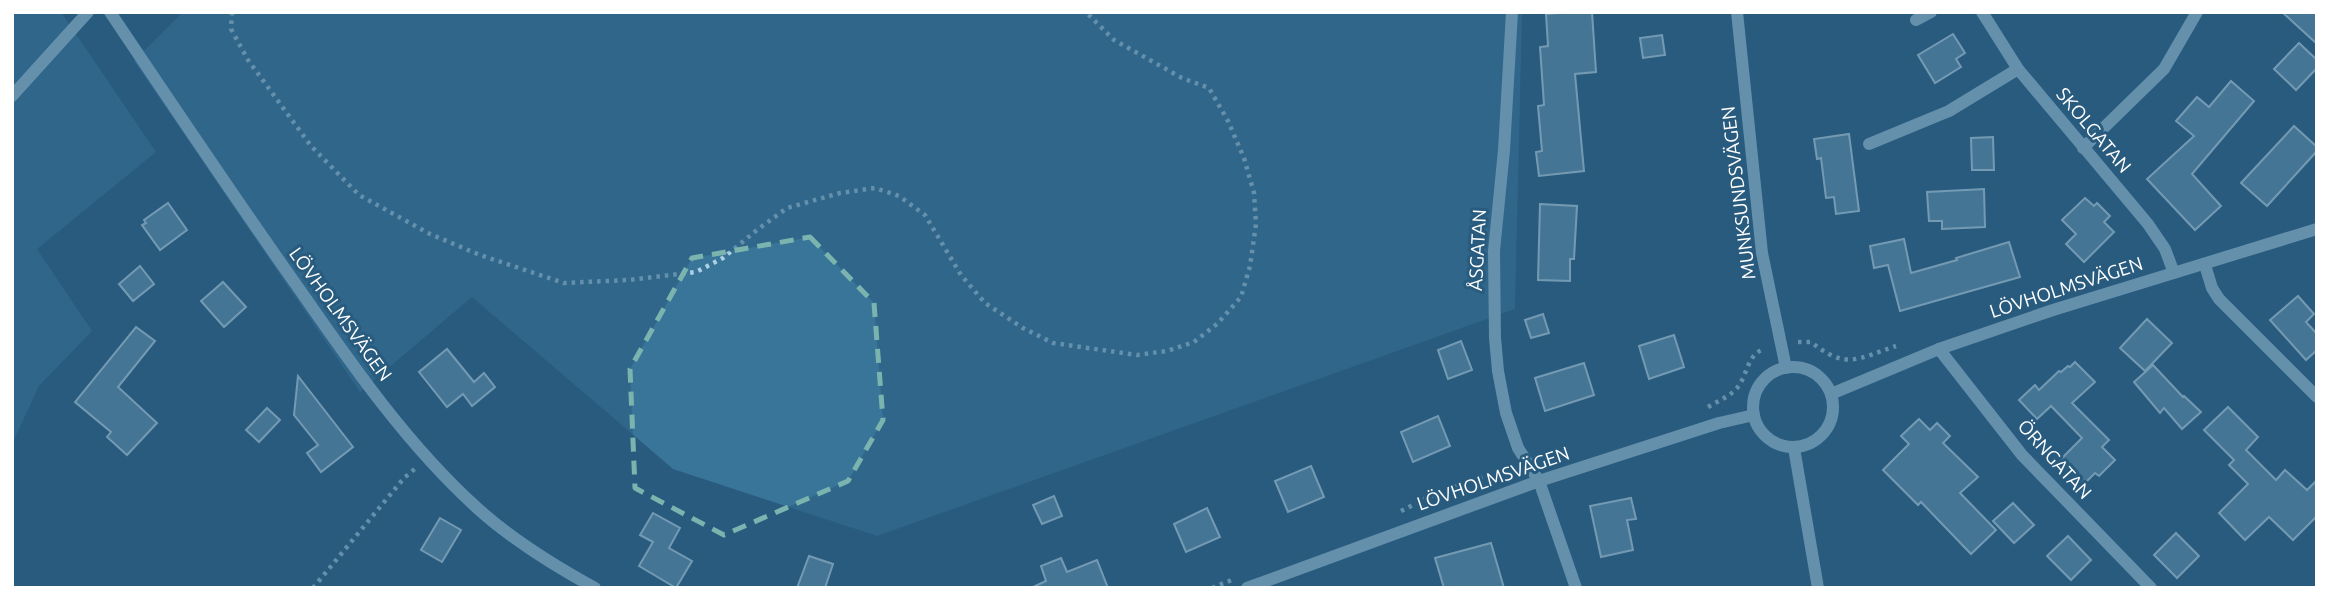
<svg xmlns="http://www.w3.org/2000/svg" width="2329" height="600" font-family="Ubuntu,sans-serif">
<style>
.green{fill:#397499}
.building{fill:#6995b2;stroke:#d1e7f4;stroke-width:2}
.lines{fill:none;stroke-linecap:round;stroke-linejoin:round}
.path{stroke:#aed0e5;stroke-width:4.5;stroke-dasharray:3.5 5;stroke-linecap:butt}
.minor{stroke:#aed0e5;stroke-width:12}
.marked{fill:none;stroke:#7bb4af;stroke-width:5;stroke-dasharray:14 9;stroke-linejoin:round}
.labels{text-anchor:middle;stroke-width:6;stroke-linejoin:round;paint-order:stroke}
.street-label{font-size:19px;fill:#fff;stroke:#285b7e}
</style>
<rect width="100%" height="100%" fill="#285b7e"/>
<g class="green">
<polygon points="12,12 61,12 156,152 37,249 92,331 39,386 12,444"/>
<polygon points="183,12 1522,12 1515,309 877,536 673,469 472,297 360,392 134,61"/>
</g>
<g class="building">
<polygon points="1568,12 1592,12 1596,72 1575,74 1584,171 1539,176 1536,152 1542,151 1538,106 1544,105 1540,47 1548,46 1546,14"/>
<polygon points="2282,12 2317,12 2317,44"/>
<polygon points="1953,34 1965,53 1956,59 1961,67 1935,83 1918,55"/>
<polygon points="1662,35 1665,55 1643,58 1640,38"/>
<polygon points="2299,43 2317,60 2317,68 2296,90 2274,69"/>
<polygon points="2231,81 2254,101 2192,174 2221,206 2195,230 2147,179 2194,136 2176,121 2197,97 2209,107"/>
<polygon points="2294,126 2317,147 2317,151 2267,206 2241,183"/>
<polygon points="1849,134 1859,211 1836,214 1834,197 1826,198 1821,158 1817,159 1814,139"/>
<polygon points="1993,137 1994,170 1972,170 1971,138"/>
<polygon points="1984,189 1985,227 1942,229 1942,221 1929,221 1927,192"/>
<polygon points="2085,198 2094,206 2097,203 2110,216 2104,222 2114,232 2084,262 2066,244 2076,234 2062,220"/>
<polygon points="168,203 187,230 160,250 142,225 146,223 144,220"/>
<polygon points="1540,204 1577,206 1574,259 1570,259 1570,281 1538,280"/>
<polygon points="1904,239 1911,273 1957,260 1956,258 2009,242 2020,277 1900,311 1888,265 1874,268 1870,246"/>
<polygon points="140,266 154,284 133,301 119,284"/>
<polygon points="223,282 246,307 224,327 201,301"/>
<polygon points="2298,296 2314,314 2306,322 2317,334 2317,350 2306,360 2270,320"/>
<polygon points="1543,314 1549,333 1531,338 1525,320"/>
<polygon points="2147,319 2172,343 2145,371 2120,348"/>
<polygon points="136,327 155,341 118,387 157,423 127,455 107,437 111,432 75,402"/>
<polygon points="1674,335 1684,367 1649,379 1639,346"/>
<polygon points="1461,341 1472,370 1448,379 1438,350"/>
<polygon points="447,349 474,382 484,373 495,387 472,406 463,394 447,407 419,372"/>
<polygon points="2075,362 2095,382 2072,403 2109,440 2102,447 2115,460 2099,476 2095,473 2084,484 2060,460 2082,438 2051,406 2037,419 2019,400 2035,385 2039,390 2059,371 2061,372 2068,366 2070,367"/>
<polygon points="1584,363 1594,395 1545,411 1535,378"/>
<polygon points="2153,365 2183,397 2184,396 2201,412 2182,429 2164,408 2160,413 2134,382"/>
<polygon points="298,376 353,447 321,472 307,453 318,445 294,415"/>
<polygon points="2228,407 2258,437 2246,450 2276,480 2285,470 2307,490 2317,480 2317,516 2293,540 2269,517 2245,540 2219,513 2248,484 2229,465 2234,460 2204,430"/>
<polygon points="267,408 280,420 259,442 246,430"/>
<polygon points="1438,416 1450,446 1413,462 1401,432"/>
<polygon points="1919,419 1930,430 1937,423 1950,436 1943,443 1978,477 1960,493 1996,530 1971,554 1921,502 1918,505 1883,470 1909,444 1901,436"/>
<polygon points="1311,466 1324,497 1288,512 1275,481"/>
<polygon points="1054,496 1062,516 1042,524 1033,505"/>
<polygon points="1631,498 1636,519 1627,520 1633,550 1601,557 1590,506"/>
<polygon points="2013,503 2034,525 2014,543 1993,521"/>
<polygon points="1207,508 1220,537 1186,552 1174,524"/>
<polygon points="653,513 680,528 669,548 692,561 676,588 639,566 653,542 640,535"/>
<polygon points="440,518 461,530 442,562 421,550"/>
<polygon points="2176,533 2199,556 2177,578 2154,555"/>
<polygon points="2068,536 2091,560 2071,580 2047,556"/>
<polygon points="1491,543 1504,588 1444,588 1435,558"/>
<polygon points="809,556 833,564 825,588 797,588"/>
<polygon points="1061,558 1067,572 1097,560 1108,588 1031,588 1046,581 1041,566"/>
</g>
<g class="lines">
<g class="path">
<polyline points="232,12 231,29 248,60 311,146 359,195 430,234 480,255 564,283 628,280 696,272 723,258 757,230 787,208 840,193 875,188 899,196 925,215 961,275 985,303 1023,328 1053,343 1137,355 1167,351 1194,342 1217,324 1241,297 1250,266 1256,224 1254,193 1244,158 1228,121 1209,88 1182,78 1114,40 1086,12"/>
<path d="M 1798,342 L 1811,342 C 1846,370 1857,359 1896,346"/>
<path d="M 1708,407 C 1718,401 1729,397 1737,388 C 1748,375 1747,353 1765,349"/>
<polyline points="1401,511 1435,494 1512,466"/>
<polyline points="313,588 404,478 417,467"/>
<polyline points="1212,588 1234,579"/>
</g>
<g class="minor">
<path d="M 110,12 C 173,106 236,200 302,293 C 354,368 408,445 476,507 C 511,539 553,565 595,588"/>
<polyline points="1512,12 1504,150 1494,251 1495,338 1498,371 1506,413 1518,448 1539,481 1576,588"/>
<polyline points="1737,12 1762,253 1786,368"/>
<polyline points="1982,12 2018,69 2148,224 2165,249 2174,273"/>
<polyline points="1916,20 1931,12"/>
<polyline points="12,96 88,12"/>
<polyline points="1869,144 1949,111 2018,69"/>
<polyline points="2083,148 2164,69 2197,12"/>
<polyline points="2205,265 2212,288 2219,299 2317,397"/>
<polyline points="1939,349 2022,455 2151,588"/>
<circle cx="1793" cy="407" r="40"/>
<polyline points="1831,394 1939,349 2053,310 2317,229"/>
<polyline points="1794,448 1818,588"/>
<polyline points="1247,588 1539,481 1719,423 1754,415"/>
</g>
</g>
<path d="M0 0H2329V600H0ZM 810,237 L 874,303 L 883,420 L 848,481 L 724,535 L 635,488 L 630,369 L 692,258 Z" fill="#285b7e" fill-opacity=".55" fill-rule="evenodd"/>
<path class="marked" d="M 810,237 L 874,303 L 883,420 L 848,481 L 724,535 L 635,488 L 630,369 L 692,258 Z"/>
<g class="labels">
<g class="street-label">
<text transform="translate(2094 130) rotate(50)" y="7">SKOLGATAN</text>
<text transform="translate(1738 193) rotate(-97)" y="7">MUNKSUNDSVÄGEN</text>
<text transform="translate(1477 250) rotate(-87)" y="7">ÅSGATAN</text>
<text transform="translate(2066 287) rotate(-18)" y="7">LÖVHOLMSVÄGEN</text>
<text transform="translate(341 314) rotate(54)" y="7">LÖVHOLMSVÄGEN</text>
<text transform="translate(2055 459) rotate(48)" y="7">ÖRNGATAN</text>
<text transform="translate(1493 478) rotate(-19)" y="7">LÖVHOLMSVÄGEN</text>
</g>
</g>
<rect width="2329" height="600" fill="none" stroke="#ffffff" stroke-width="28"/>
</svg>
